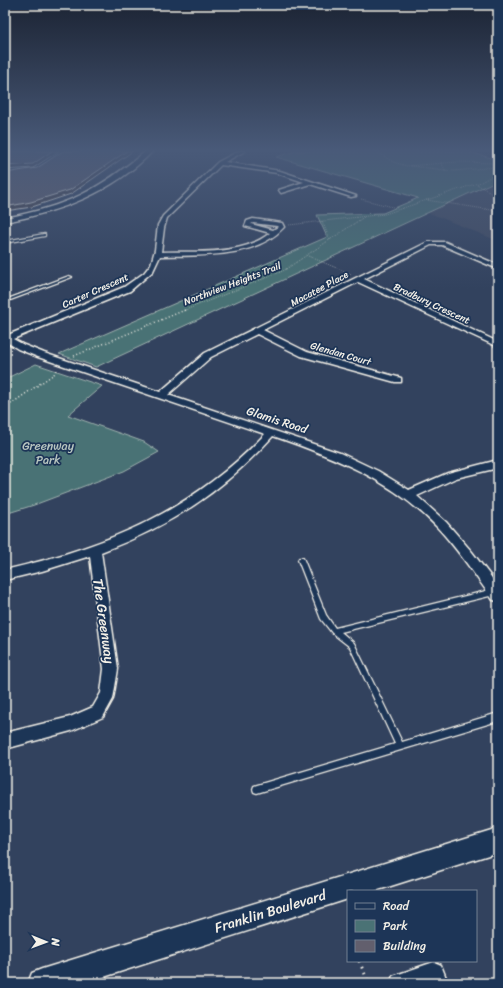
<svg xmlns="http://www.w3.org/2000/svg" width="503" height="988" font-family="Sriracha,sans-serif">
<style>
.built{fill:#404b62}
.green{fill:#4a7275;stroke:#9fb2ae}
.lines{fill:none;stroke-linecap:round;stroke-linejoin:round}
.service-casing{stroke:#f4f1e8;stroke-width:2.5}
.minor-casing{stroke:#f4f1e8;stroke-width:3}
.tertiary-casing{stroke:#f4f1e8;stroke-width:3}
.secondary-casing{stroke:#f4f1e8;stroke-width:3}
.path-far2{stroke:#f4f1e8;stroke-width:1;stroke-dasharray:0.5 1.5;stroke-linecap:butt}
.path-far1{stroke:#f4f1e8;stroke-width:1.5;stroke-dasharray:1 2.5;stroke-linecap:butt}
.path{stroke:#f4f1e8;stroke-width:3;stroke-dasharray:1.5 5;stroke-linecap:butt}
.service{fill:#1d3557;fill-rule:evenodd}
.minor{fill:#1d3557;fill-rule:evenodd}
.tertiary{fill:#1d3557;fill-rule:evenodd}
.secondary{fill:#1d3557;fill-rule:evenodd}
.shaded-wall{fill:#45424c;stroke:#f4f1e8}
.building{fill:#625f6d;stroke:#f4f1e8}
.labels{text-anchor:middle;stroke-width:3.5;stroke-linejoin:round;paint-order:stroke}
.far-street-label{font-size:10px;fill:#f4f1e8;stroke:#1d3557}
.street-label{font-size:12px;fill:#f4f1e8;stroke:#1d3557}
.park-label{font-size:12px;fill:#b8c5c0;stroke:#1d3557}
.near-street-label{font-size:14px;fill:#f4f1e8;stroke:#1d3557}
</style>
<rect width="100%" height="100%" fill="#32425e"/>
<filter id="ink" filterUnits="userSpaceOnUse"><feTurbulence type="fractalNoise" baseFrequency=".025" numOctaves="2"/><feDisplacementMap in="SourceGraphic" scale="8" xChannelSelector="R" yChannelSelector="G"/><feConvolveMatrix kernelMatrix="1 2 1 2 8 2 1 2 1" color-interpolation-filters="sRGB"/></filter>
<g filter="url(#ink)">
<polygon class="built" points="498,180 498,241 427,212"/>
<g class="green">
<polygon points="296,151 466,151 498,160 498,180 96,367 59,354 327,237 317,215 383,213 418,198 276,157"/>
<polygon points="36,364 102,386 68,415 144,442 159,452 124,471 34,505 5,514 5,379"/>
</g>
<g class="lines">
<g class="service-casing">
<g id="service">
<polygon points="44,234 45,234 45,236 5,243 5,241"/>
<polygon points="69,276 72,277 5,302 5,300"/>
<polygon points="299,558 303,558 304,560 326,615 335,628 498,588 498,594 341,632 354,643 402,742 498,713 498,721 257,793 254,792 253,789 254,786 257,785 395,744 350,647 332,633 321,619 298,560"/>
</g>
</g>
<g class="minor-casing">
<g id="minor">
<path d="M 239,151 L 245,151 L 225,162 L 280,171 L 356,196 L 351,197 L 310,184 L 281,193 L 279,190 L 304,182 L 277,173 L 221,165 L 167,218 L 164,228 L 161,252 C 195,251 242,256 270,233 L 245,226 L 247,221 L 253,219 L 282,223 L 284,227 C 255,259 201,255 160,256 L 153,271 L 130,291 L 13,339 L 24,345 L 44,353 L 160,392 L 205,353 L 428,242 L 445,242 L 498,265 L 498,269 L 442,245 L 431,245 L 364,279 L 498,342 L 498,347 L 358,282 L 263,330 L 307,352 L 401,378 L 401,382 L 395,382 L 301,356 L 257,334 L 211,357 L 168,395 L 340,453 L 378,471 L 409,490 L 448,473 L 498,460 L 498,468 L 456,478 L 417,496 L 446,522 L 472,552 L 498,586 L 498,601 L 493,600 C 475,575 458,549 437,527 C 392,480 334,457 273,436 C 223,491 171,526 101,552 L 118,669 L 113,699 L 103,717 L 71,731 L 5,749 L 5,733 L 70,717 L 93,707 L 101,693 L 104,669 L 90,556 L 42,571 L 5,580 L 5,570 C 108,546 191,512 265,434 L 38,357 L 18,349 L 5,341 L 5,335 L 8,335 L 124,287 L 144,273 L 151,264 L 155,250 L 158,225 L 163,216 L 218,162 ZM 253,223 L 277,226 L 278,227 L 273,230 L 251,224 Z"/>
<polygon points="434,962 441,965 448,983 390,983 393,976"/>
</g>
</g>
<g class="tertiary-casing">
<path id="tertiary" d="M 146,151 L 153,151 C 112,193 60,212 5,222 L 5,218 C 68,206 97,191 146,151 Z"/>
</g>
<g class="secondary-casing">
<polygon id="secondary" points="498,828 498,852 375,891 348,891 348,899 85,983 28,983 32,973 42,969"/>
</g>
<g class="path-far2">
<polyline points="376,151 393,162 407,166 458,162 497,163"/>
<polyline points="441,162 446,172"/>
<polyline points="411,166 454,171 497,167"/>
<polyline points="477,184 498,198"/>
<polyline points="361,199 397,208"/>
<polyline points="426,200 498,211"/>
<polyline points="322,221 330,240"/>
<polyline points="289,225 385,214 481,182 494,175 497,163"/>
<polyline points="308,256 351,274"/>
<polyline points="183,311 283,271 364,217"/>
</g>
<g class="path-far1">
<polyline points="74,356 185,310"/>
<polyline points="5,408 54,374 56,370"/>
</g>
<polyline class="path" points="359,961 369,983"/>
<use href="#service" class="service"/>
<use href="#minor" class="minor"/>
<use href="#tertiary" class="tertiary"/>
<use href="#secondary" class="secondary"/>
</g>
<g class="shaded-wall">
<polygon points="52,151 59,151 33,168 5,170 5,166"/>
<polygon points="127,151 133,151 71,194 32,207 5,211 5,207"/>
</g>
<g class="building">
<polygon points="5,151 52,151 33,164 5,166"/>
<polygon points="63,151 127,151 70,190 31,202 5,207 5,173 37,168"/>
</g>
</g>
<linearGradient id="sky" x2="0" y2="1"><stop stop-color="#1c2434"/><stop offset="0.52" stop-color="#495a79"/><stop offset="1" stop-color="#495a79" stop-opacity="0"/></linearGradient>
<rect width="503" height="289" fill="url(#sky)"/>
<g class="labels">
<g class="far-street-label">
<text transform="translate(232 283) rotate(-21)" y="4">Northview Heights Trail</text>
<text transform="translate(319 288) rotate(-28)" y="4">Macatee Place</text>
<text transform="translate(95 290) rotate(-24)" y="4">Carter Crescent</text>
<text transform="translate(432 303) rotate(25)" y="4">Bradbury Crescent</text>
<text transform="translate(341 353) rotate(16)" y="4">Glendan Court</text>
</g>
<g class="street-label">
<text transform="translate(277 420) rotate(18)" y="4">Glamis Road</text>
</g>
<g class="park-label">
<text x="48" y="450">Greenway<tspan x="48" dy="14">Park</tspan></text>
</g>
<g class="near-street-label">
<text transform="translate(104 621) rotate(82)" y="5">The Greenway</text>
<text transform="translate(270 911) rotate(-17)" y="5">Franklin Boulevard</text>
</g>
</g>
<rect width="503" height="988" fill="none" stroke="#1d3557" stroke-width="20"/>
<rect x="10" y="10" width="483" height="968" fill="none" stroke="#f4f1e8" stroke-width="1.5" filter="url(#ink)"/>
<rect x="347" y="890" width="130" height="72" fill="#1d3557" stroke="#738091"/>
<rect x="355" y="903" width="20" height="6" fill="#1d3557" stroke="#738091"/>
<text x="383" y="910" font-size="12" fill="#f4f1e8">Road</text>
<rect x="355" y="920" width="20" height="12" fill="#4a7275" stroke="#738091"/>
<text x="383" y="930" font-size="12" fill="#f4f1e8">Park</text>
<rect x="355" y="940" width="20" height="12" fill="#625f6d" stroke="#738091"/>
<text x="383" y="950" font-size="12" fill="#f4f1e8">Building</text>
<g transform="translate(46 942) rotate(91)" stroke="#1d3557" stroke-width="3" paint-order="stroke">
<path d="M0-3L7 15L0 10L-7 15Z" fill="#f4f1e8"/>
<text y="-6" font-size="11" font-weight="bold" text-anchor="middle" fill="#f4f1e8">N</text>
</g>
</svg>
